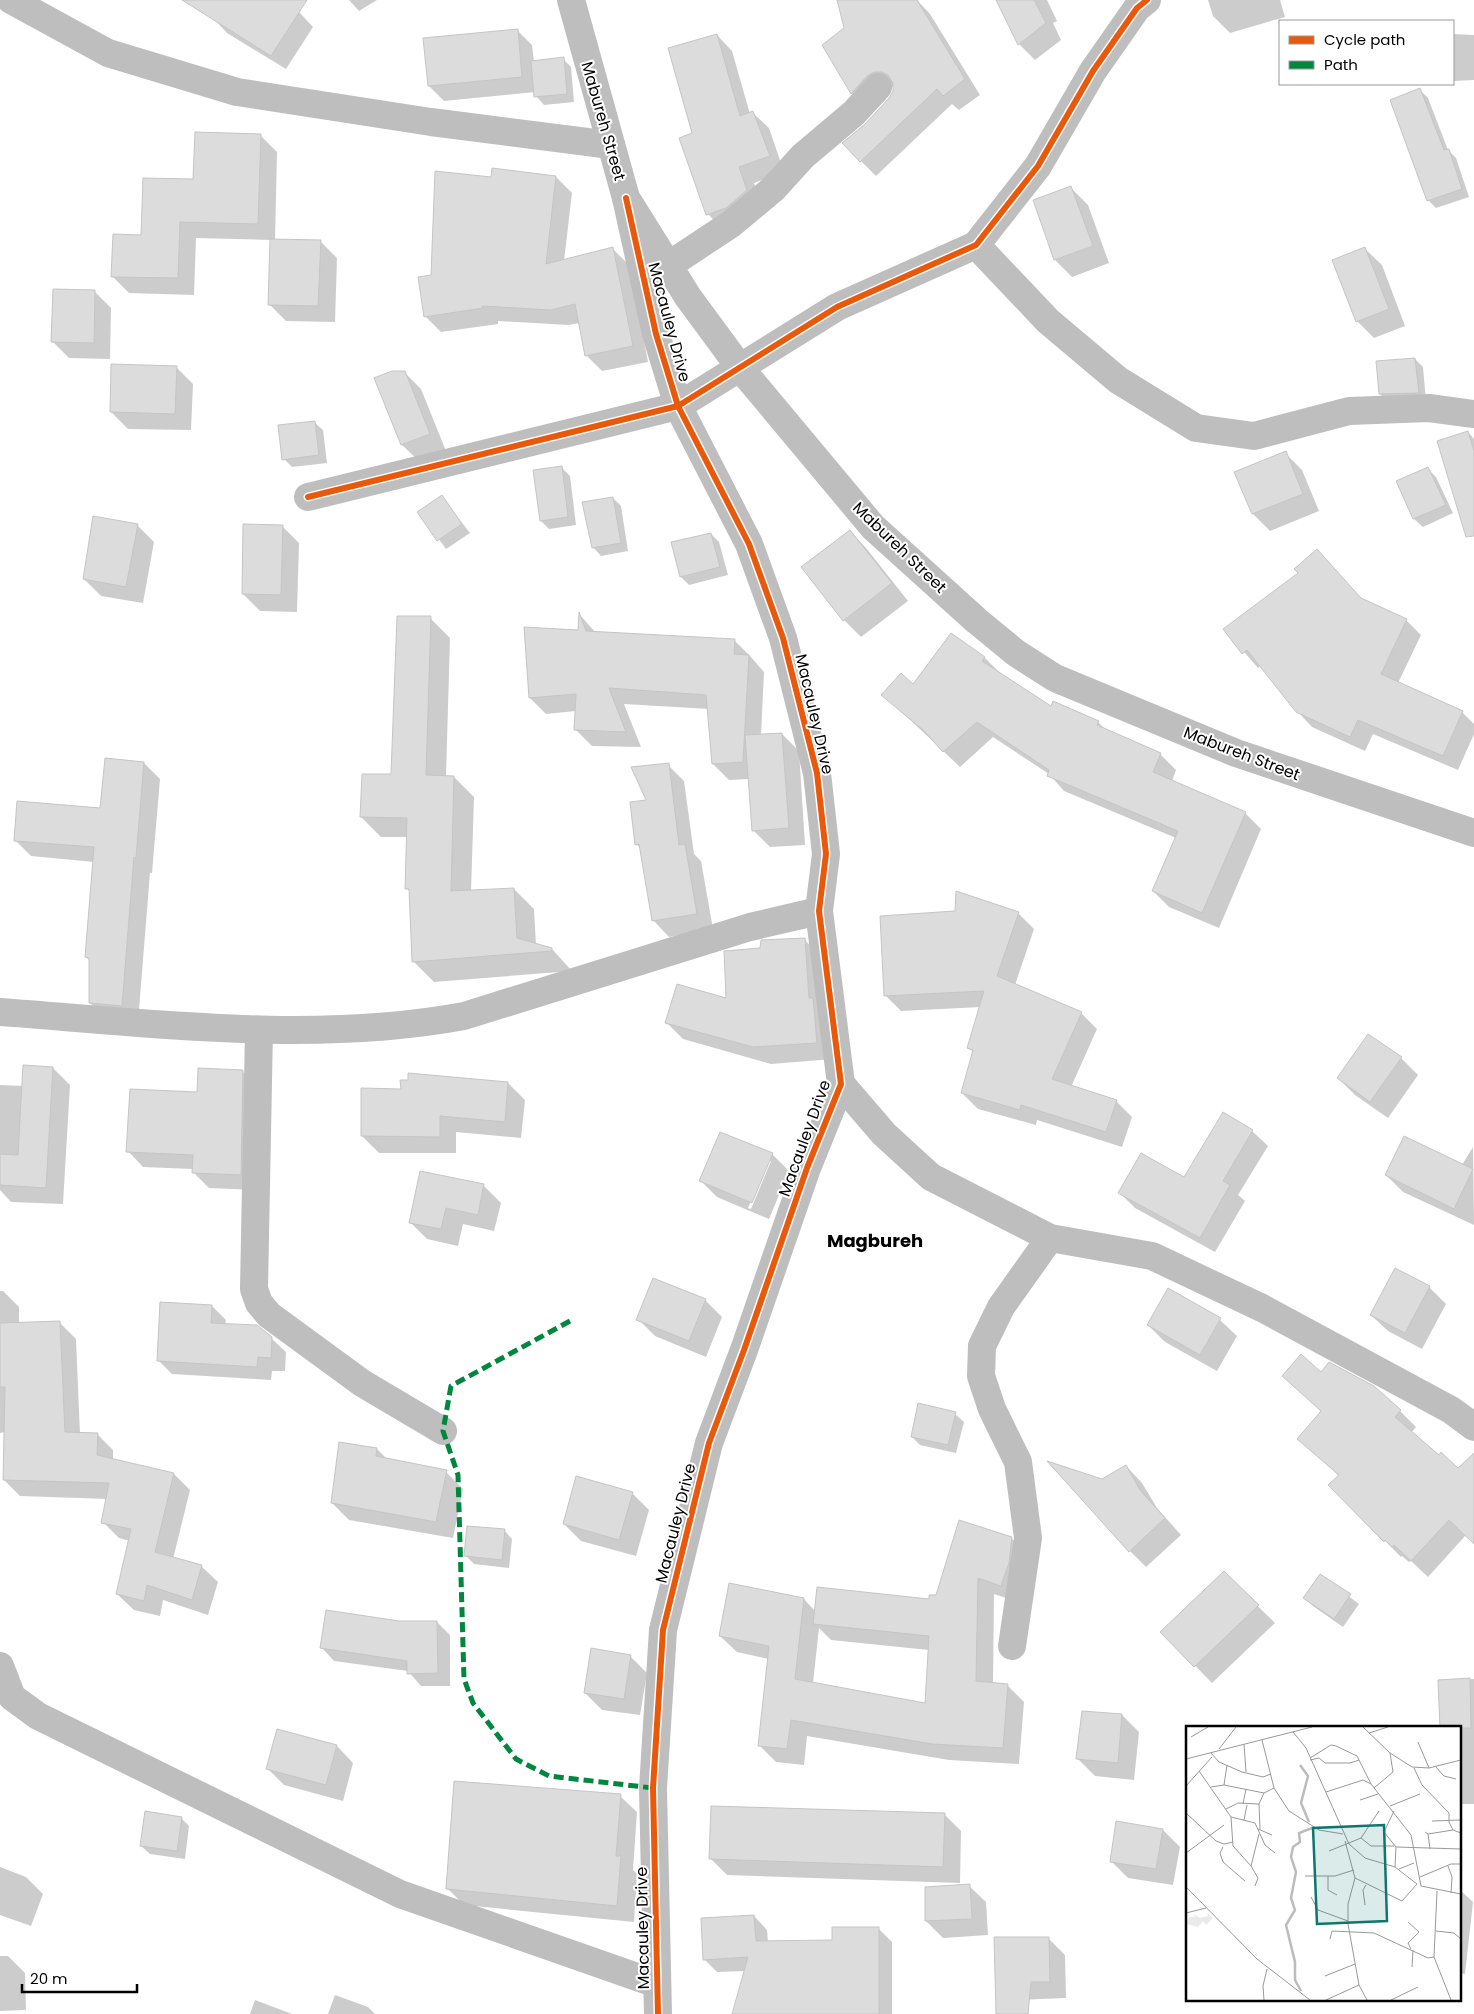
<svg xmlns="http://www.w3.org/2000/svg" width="1474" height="2014" font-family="Poppins,sans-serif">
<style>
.shadow{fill:#0003;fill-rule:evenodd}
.building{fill:#dcdcdc;stroke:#c5c5c5}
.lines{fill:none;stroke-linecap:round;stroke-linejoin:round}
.minor{stroke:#bebebe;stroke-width:28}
.quiet{stroke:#00873e;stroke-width:5;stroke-dasharray:10 5;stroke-linecap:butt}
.cycleway-casing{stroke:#fff;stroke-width:9}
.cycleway{stroke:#e8590c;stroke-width:6}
.labels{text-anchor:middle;stroke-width:4;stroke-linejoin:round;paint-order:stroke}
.street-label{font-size:16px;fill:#000;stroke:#fff}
.neighbourhood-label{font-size:18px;font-weight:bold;fill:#000;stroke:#fff}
.inset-river{fill:none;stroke:#bcbcbc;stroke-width:2.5}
.inset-road{fill:none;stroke:#999;stroke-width:1}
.view{fill:#0f766e;fill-opacity:0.15;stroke:#0f766e;stroke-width:2.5}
.inset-edge{fill:none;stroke:#000;stroke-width:2.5}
</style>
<rect width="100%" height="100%" fill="#fff"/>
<g class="shadow">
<polygon points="224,0 280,0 299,12 313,27 286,69 227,33 213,18"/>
<polygon points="349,0 377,0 359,11"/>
<polygon points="839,0 917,0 930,14 980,95 959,110 952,104 876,176 861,161 866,125 891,98 894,87 889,87 866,108 852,93 846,28"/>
<polygon points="997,0 1047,0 1057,21 1053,23 1061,40 1035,60 1019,44"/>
<polygon points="1208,0 1280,0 1285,17 1230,33 1213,16"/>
<polygon points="517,30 532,45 534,62 563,59 571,67 574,102 544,105 536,96 535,92 444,101 429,86 424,39"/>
<polygon points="1453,34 1474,35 1474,80 1453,81"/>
<polygon points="717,35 732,51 750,114 753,113 769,128 784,172 754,183 762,206 723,230 708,214 693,134"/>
<polygon points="1420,90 1428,98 1448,150 1456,158 1469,197 1436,208 1428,200"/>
<polygon points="260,135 277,152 275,240 320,241 337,258 335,322 286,321 269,304 271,240 196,238 194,295 129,293 112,276 142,236 194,181"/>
<polygon points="556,177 572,193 564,261 613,249 629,265 648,362 602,371 586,355 580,323 568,325 498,321 498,324 441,332 425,316 432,276 493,179"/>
<polygon points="1071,188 1088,205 1109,263 1072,277 1055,260 1034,201"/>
<polygon points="1365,249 1382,265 1405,326 1374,338 1357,321"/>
<polygon points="94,291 111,308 110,359 69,358 52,341"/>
<polygon points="1415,359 1423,367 1426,401 1388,402 1380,394"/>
<polygon points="176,367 193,384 191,430 128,429 111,412"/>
<polygon points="404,372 421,389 446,451 419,461 402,445"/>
<polygon points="314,422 323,430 327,463 292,467 284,459"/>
<polygon points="1468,432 1474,439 1474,489"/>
<polygon points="1285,453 1302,470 1319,511 1270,531 1253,514 1236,473"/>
<polygon points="562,468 570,476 576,525 549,529 541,521 535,471"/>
<polygon points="1428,469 1436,477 1453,513 1423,527 1414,519 1398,482"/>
<polygon points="442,497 470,533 446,549 419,512"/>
<polygon points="613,498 621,506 628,551 601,556 593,547"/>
<polygon points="137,525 154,542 143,603 101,596 84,579"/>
<polygon points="282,526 299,543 297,612 260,611 243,594"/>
<polygon points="850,531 866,548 908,601 861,637 844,620"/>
<polygon points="711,534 719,542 728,575 689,585 681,577"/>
<polygon points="1362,600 1406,620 1421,635 1398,683 1462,712 1474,724 1474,734 1458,770 1373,734 1365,751 1312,727 1297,711 1261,665 1258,668 1225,630"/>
<polygon points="580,615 595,632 734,640 750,656 764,672 761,736 782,734 799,751 805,845 770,847 753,830 749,779 729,780 713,764 709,709 624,704 641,747 592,746 576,730 576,711 546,714 530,698 579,632"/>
<polygon points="430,618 450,638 446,777 454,777 474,797 471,892 514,889 534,909 536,945 552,949 572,971 434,982 414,962 411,892 406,888 408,837 381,837 361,817 392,776"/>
<polygon points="952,634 985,658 1001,674 1051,708 1098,722 1106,730 1160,754 1176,770 1172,781 1245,813 1261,829 1219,928 1169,907 1153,891 1176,838 1064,791 1049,774 993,737 960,767 883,694 913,686"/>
<polygon points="144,763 160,779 152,873 150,873 138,1022 106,1019 90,1003 90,961 86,957 94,862 31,856 15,840 101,809"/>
<polygon points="668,765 684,781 694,854 701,861 713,929 669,937 653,920 641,848 636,844 648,801"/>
<polygon points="1018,913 1034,929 1015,985 1081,1013 1097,1029 1071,1087 1116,1101 1132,1117 1122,1147 1037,1120 1036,1125 978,1109 962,1093 974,1053 968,1047 981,1007 901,1011 885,995"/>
<polygon points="805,940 821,957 833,1059 771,1064 683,1039 666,1022 727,999 761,949"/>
<polygon points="1401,1058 1418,1075 1388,1118 1355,1095 1338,1078"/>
<polygon points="53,1068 70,1085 63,1204 11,1202 0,1190 0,1085 23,1086"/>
<polygon points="242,1071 258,1087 256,1190 209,1188 193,1172 193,1169 143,1167 128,1151 198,1093"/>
<polygon points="508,1083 525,1100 521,1138 456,1132 456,1153 379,1153 362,1136 402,1090"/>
<polygon points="1252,1131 1268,1146 1238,1195 1245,1201 1215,1252 1135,1208 1120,1193 1184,1178"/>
<polygon points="1473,1147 1474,1225 1403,1192 1386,1175 1462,1165"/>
<path d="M 772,1154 L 789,1171 L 769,1219 L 717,1197 L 700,1180 ZM 768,1161 L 771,1161 L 751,1209 L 748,1208 Z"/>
<polygon points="484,1186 501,1203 494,1231 463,1224 458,1246 427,1239 410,1222"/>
<polygon points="1429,1287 1446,1304 1422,1349 1388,1331 1371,1315"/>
<polygon points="1169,1290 1220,1320 1237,1336 1217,1371 1165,1342 1148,1325"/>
<polygon points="0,1291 3,1291 19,1307 19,1324 60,1323 76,1339 80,1434 97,1434 113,1450 113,1460 174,1474 190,1490 173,1559 201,1566 218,1582 208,1615 163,1600 160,1616 134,1610 117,1594 130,1541 119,1538 103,1522 108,1499 20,1496 4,1480 5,1432 0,1433"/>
<polygon points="705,1300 722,1317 706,1357 655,1336 638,1319"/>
<polygon points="212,1306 226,1320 225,1325 271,1338 286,1352 285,1371 272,1371 271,1380 172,1374 158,1360"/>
<polygon points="1321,1373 1400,1411 1416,1427 1411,1433 1458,1470 1474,1461 1474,1543 1466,1535 1428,1577 1411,1561 1409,1562 1402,1556 1401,1557 1330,1485 1339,1476 1299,1439 1322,1412 1284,1376"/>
<polygon points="955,1414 964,1422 956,1453 920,1445 912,1437"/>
<polygon points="377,1449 387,1459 446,1472 463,1489 453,1538 349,1520 332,1503"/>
<polygon points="1126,1466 1142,1483 1157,1508 1181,1535 1146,1567 1130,1551 1102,1480"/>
<polygon points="632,1493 649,1510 636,1556 581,1541 564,1524"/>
<polygon points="504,1530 512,1539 509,1568 474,1564 466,1556"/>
<path d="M 1011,1538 L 1028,1555 L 1018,1602 L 994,1594 L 993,1684 L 1007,1685 L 1024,1702 L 1019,1764 L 949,1760 L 807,1736 L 804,1765 L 776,1762 L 759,1745 L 769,1659 L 737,1652 L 720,1636 L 804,1599 L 815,1611 L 930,1600 ZM 819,1628 L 831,1640 L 929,1650 L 926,1704 L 813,1683 Z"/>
<polygon points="1224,1573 1275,1623 1212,1683 1162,1632"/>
<polygon points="1320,1575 1359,1604 1343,1627 1313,1606 1304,1598"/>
<polygon points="437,1622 450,1635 450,1686 421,1686 408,1671 334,1661 322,1648 399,1623"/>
<polygon points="630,1656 647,1673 640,1715 602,1710 585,1693"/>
<polygon points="1474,1679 1474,1804 1460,1804 1460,1728 1440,1681"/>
<polygon points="1122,1715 1139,1732 1134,1780 1095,1776 1078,1759"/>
<polygon points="337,1746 353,1763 343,1801 284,1785 267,1768"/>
<polygon points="620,1796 637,1812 633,1870 637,1874 634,1922 464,1905 447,1888"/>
<polygon points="944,1814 961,1831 960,1883 727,1875 710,1858"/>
<polygon points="181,1818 189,1826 185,1859 150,1854 141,1846"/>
<polygon points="1163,1830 1180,1847 1173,1885 1128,1878 1111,1861"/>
<polygon points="0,1867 26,1877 43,1894 31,1926 0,1915"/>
<polygon points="969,1886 986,1902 988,1935 943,1938 926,1921"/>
<polygon points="1460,1890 1473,1902 1465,1974 1460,1973"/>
<polygon points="754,1916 767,1930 768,1942 833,1941 879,1929 892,1942 892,2014 735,2014 745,1971 717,1972 704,1959"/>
<polygon points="1048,1938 1065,1955 1066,1998 1013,2000"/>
<polygon points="0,1956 8,1956 25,1973 26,2010 0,2011"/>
<polygon points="335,1995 368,2007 375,2014 328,2014"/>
<polygon points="255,2000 292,2014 250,2014"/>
</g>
<g class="building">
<polygon points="182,0 307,0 271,56"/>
<polygon points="837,0 917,0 965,79 943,96 937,89 860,162 842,143 865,124 889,98 893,91 893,83 888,75 882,72 874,72 867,76 851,94 822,45 844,28"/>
<polygon points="996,0 1034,0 1046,23 1018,45"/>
<polygon points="518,29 522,77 428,86 423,38"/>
<polygon points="717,34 740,116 753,111 770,156 739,167 747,190 726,208 706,215 679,138 692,133 668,48"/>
<polygon points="564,57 567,94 534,97 531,61"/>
<polygon points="1420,88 1444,150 1449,149 1462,189 1427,201 1390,100"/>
<polygon points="195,132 261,134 258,224 180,222 178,278 111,277 113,234 141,235 143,178 193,179"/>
<polygon points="492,168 556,176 546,264 613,247 633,346 585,356 575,304 551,310 482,306 483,308 424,317 418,277 431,275 435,171 491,177"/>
<polygon points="1071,186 1093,246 1054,260 1033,200"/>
<polygon points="270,239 321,240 318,306 268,305"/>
<polygon points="1365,247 1389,309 1356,322 1332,260"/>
<polygon points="53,289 95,290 94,343 51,342"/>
<polygon points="1415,358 1419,393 1379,394 1376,361"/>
<polygon points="111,364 177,366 175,414 110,412"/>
<polygon points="392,371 405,371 430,434 401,445 374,378"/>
<polygon points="315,421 319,455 282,460 278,425"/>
<polygon points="1468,431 1474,451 1474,536 1466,537 1437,441"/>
<polygon points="1286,451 1303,494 1252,514 1234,472"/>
<polygon points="562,466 568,517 540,521 533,470"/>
<polygon points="1428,467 1446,505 1413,519 1396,481"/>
<polygon points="442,495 462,524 437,541 417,512"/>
<polygon points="613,497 621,543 592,548 582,502"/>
<polygon points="93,516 138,524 126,587 83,579"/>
<polygon points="243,524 283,525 281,595 242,594"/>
<polygon points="850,530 892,583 843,621 801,567"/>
<polygon points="711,533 720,567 680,577 671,542"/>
<polygon points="1317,549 1361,598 1407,619 1381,674 1463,711 1443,756 1358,720 1350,737 1296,712 1247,650 1242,654 1223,629 1298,573 1294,569"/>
<polygon points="579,612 586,631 735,639 734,654 749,655 743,762 712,764 706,695 609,688 626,732 574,730 576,694 529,698 524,627 578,630"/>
<polygon points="397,616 431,616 426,775 454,776 451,891 514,888 517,938 552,948 552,951 412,962 409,889 405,889 407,818 360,817 362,774 391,774"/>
<polygon points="951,633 985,657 982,661 1051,706 1053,701 1099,721 1097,725 1161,753 1153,772 1246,812 1202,913 1152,891 1178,831 1047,776 1049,770 977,722 943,752 923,730 881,695 901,673 913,684"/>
<polygon points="782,733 789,828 752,831 745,735"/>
<polygon points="105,758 144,762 136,858 134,857 122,1006 89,1003 89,958 85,957 94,847 14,841 17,801 100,808"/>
<polygon points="669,763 679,845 685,844 697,914 652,921 639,844 635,845 630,802 646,800 631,767"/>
<polygon points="956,891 1019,912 997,976 1082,1012 1052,1079 1117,1100 1106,1132 1021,1105 1020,1110 961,1093 973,1050 967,1048 984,991 884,996 880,916 955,911"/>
<polygon points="805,938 809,998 813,998 817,1043 753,1047 665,1023 677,984 726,998 724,951 760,948 761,940"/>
<polygon points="1368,1034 1402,1057 1370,1102 1337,1078"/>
<polygon points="23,1065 53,1067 46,1188 0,1185 0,1154 18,1155"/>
<polygon points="198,1068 243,1070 241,1175 192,1173 193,1155 126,1152 130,1089 197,1092"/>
<polygon points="408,1073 508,1082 505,1122 440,1116 440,1137 361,1136 361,1088 401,1089 400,1080 408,1080"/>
<polygon points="1223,1112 1253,1130 1223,1181 1230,1185 1200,1238 1118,1193 1141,1153 1184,1177"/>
<polygon points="720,1132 773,1153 752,1203 699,1181"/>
<polygon points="1404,1136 1473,1169 1454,1209 1385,1175"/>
<polygon points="420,1171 484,1184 478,1215 446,1208 441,1229 409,1223"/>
<polygon points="1395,1268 1430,1286 1405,1333 1370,1315"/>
<polygon points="653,1278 706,1299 689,1341 636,1320"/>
<polygon points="1168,1288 1221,1318 1200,1355 1147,1325"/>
<polygon points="160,1302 212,1305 211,1323 257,1325 272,1337 271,1358 258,1357 257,1367 157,1361"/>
<polygon points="60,1321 65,1432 98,1433 97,1455 174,1473 155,1552 202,1565 192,1600 147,1585 144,1601 116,1594 131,1529 101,1523 109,1483 3,1480 5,1387 0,1387 0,1323"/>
<polygon points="1301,1354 1321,1372 1329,1362 1374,1386 1401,1410 1395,1417 1439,1455 1441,1452 1458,1468 1474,1453 1474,1544 1449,1520 1411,1561 1394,1545 1392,1547 1385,1540 1384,1542 1328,1485 1339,1475 1297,1439 1321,1411 1282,1376"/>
<polygon points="918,1403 956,1412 948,1445 911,1437"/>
<polygon points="339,1442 377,1448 376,1456 447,1470 436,1522 331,1503"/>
<polygon points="1047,1461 1102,1479 1126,1465 1140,1490 1165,1518 1129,1552"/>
<polygon points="576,1476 633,1492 619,1540 563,1524"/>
<polygon points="959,1520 1012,1537 1009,1563 1001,1586 978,1578 976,1681 1008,1684 1003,1748 932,1744 791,1720 787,1749 758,1746 769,1646 719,1636 729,1583 804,1598 795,1679 925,1703 929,1636 813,1624 817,1587 929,1599 929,1595 936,1595"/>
<polygon points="467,1526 505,1529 502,1560 464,1556"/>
<polygon points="1224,1571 1259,1605 1194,1667 1160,1632"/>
<polygon points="1320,1574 1351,1594 1334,1619 1303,1598"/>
<polygon points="326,1610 399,1621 437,1621 438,1673 407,1674 407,1661 320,1648"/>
<polygon points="591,1648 631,1655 624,1699 584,1693"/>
<polygon points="1470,1678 1471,1728 1440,1728 1438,1680"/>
<polygon points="1082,1711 1122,1714 1118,1763 1076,1759"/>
<polygon points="277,1729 337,1745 326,1785 266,1769"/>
<polygon points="454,1781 621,1794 616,1856 621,1856 617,1906 446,1889"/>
<polygon points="711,1806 945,1813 943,1867 709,1859"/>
<polygon points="145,1811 182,1817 177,1851 140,1846"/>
<polygon points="1116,1821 1163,1829 1156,1869 1110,1862"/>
<polygon points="970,1884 972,1919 925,1921 925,1887"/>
<polygon points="754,1915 756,1941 832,1940 832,1927 879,1927 879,2014 732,2014 748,1957 703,1960 701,1918"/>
<polygon points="994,1937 1049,1937 1050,1982 1031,1982 1028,2014 996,2014"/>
</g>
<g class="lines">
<g class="minor">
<polyline points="11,0 108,53 237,92 431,122 611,145"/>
<polyline points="571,0 626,198 688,297 741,369 873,527 977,621 1016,653 1055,678 1236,753 1474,833"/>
<polyline points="626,198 656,334 678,406 749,544 783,638 817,773 826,854 819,911 841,1084 807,1168 744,1350 709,1443 663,1630 653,1788 658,2014"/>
<polyline points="976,245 1048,321 1118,380 1196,428 1254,436 1349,411 1429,408 1474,414"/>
<polyline points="669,265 731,224 773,189 803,156 854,113 878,87"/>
<polyline points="308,497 678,406 837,307 976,245 1038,166 1093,71 1137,8 1147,0"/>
<path d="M 0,1012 C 151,1023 314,1044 464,1016 L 750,927 L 819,911"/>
<polyline points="259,1030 254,1289 259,1303 269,1315 362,1383 443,1431"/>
<polyline points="841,1084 884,1134 931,1177 1050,1238 1152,1256 1262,1308 1451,1410 1474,1427"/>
<polyline points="1012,1646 1028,1538 1018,1462 992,1409 981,1376 982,1346 1001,1307 1050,1238"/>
<polyline points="0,1666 12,1697 38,1716 400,1894 657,1984"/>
</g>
<polyline class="quiet" points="570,1321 451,1386 443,1431 458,1475 464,1679 473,1703 516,1759 549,1776 653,1788"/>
<g class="cycleway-casing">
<g id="cycleway">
<polyline points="626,198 656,334 678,406 749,544 783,638 817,773 826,854 819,911 841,1084 807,1168 744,1350 709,1443 663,1630 653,1788 658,2014"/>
<polyline points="308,497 678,406 837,307 976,245 1038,166 1093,71 1137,8 1147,0"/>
</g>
</g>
<use href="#cycleway" class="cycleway"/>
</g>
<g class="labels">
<g class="street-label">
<text transform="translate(604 121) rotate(74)" y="6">Mabureh Street</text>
<text transform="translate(670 322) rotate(75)" y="6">Macauley Drive</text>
<text transform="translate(900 547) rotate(44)" y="6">Mabureh Street</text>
<text transform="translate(815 714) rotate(77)" y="6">Macauley Drive</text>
<text transform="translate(1242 753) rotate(21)" y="6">Mabureh Street</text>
<text transform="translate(804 1138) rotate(-70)" y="6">Macauley Drive</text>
<text transform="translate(675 1523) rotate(-76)" y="6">Macauley Drive</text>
<text transform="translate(642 1928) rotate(-91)" y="6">Macauley Drive</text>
</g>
<g class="neighbourhood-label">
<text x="875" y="1247">Magbureh</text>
</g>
</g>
<g transform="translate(1186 1726)">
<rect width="275" height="275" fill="#fff"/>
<path d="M 21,187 L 27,192 L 20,199 L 17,195 L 12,201 L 1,198 L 3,191 L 9,191 L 8,188 L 14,192 L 22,190 Z" fill="#eaeaea"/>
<path class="inset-river" d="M 114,39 L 122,50 L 115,77 L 123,96M 115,265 L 109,254 L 109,236 L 100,199 L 109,184 L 105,172 L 110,146 L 105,131 L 107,121 L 114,116 L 113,107 L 126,102"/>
<path class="inset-road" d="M 177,1 L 204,27 L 226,41 L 243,42 L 275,34M 107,6 L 120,22 L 163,118 L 179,132 L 209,141 L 231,158 L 216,175 L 169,152M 183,7 L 202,1M 5,11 L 22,1M 76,14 L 88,62 L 103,85 L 133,104 L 157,108M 232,16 L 243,42M 58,18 L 60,46M 33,23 L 50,1M 25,27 L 33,36 L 56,46 L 77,51 L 85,48M 124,32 L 145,19 L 150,20 L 171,30 L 185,58M 0,33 L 126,1M 124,34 L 133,32 L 139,37 L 164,37 L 173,34M 249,40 L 258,50 L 270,53M 228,42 L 236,59 L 263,87 L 263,96 L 267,104 L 275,107M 13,45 L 45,91 L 47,120 L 65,140M 38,59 L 41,39M 0,60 L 26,31M 25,61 L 38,59 L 78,67 L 88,62M 188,62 L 207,46 L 204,27M 140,66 L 177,54 L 185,58 L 225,109 L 235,160M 174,74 L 192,68M 57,78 L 60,63M 204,80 L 234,68M 40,83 L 52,77 L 73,78M 208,85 L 198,106 L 210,121 L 275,123M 0,87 L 30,115 L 38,118 L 47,116M 45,91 L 69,97 L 79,119 L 89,127M 58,94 L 61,79M 246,95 L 275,94M 72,103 L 86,109M 74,103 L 73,78 L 78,67M 239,106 L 242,108 L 267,104M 242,108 L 244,123M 175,112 L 185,120 L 208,120M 159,115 L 169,152 L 162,178 L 162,198 L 173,259 L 181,274M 37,121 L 34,127 L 37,136 L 59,155M 143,125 L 175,112 L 193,85M 0,127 L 38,99M 262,140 L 266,151 L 265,167M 209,141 L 210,121M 213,143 L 228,137M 119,150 L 149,150 L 168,144M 142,150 L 142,164 L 151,169M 234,151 L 265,138 L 275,138M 69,160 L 72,152 L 65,140 L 73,108M 235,160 L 275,168M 0,161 L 71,233 L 124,274M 251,165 L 248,231 L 265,274M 125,171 L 132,184 L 162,195M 179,179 L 177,164 L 180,159M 0,187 L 20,182M 222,196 L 233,206 L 222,217 L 225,223M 250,205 L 268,207 L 275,213M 144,213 L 146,205 L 188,207 L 242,232 L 248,231M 226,241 L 227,224M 139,250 L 169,238M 78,274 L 77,260 L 81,243M 140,274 L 173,259M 205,274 L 232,261"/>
<path class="view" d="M 198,99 L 201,195 L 131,198 L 127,102 Z"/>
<rect width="275" height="275" class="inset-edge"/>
</g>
<rect x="1279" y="20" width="175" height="65" fill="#ffffff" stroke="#999999"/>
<rect x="1289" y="36" width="25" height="8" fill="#e8590c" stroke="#999999"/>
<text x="1324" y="45" font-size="15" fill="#000000">Cycle path</text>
<rect x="1289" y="61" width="25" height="8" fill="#00873e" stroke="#999999"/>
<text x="1324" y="70" font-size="15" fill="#000000">Path</text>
<path d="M22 1984v8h115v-8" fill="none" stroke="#000000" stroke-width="2.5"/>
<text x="30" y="1984" font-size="15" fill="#000000" stroke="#ffffff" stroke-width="4" paint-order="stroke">20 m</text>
</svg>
